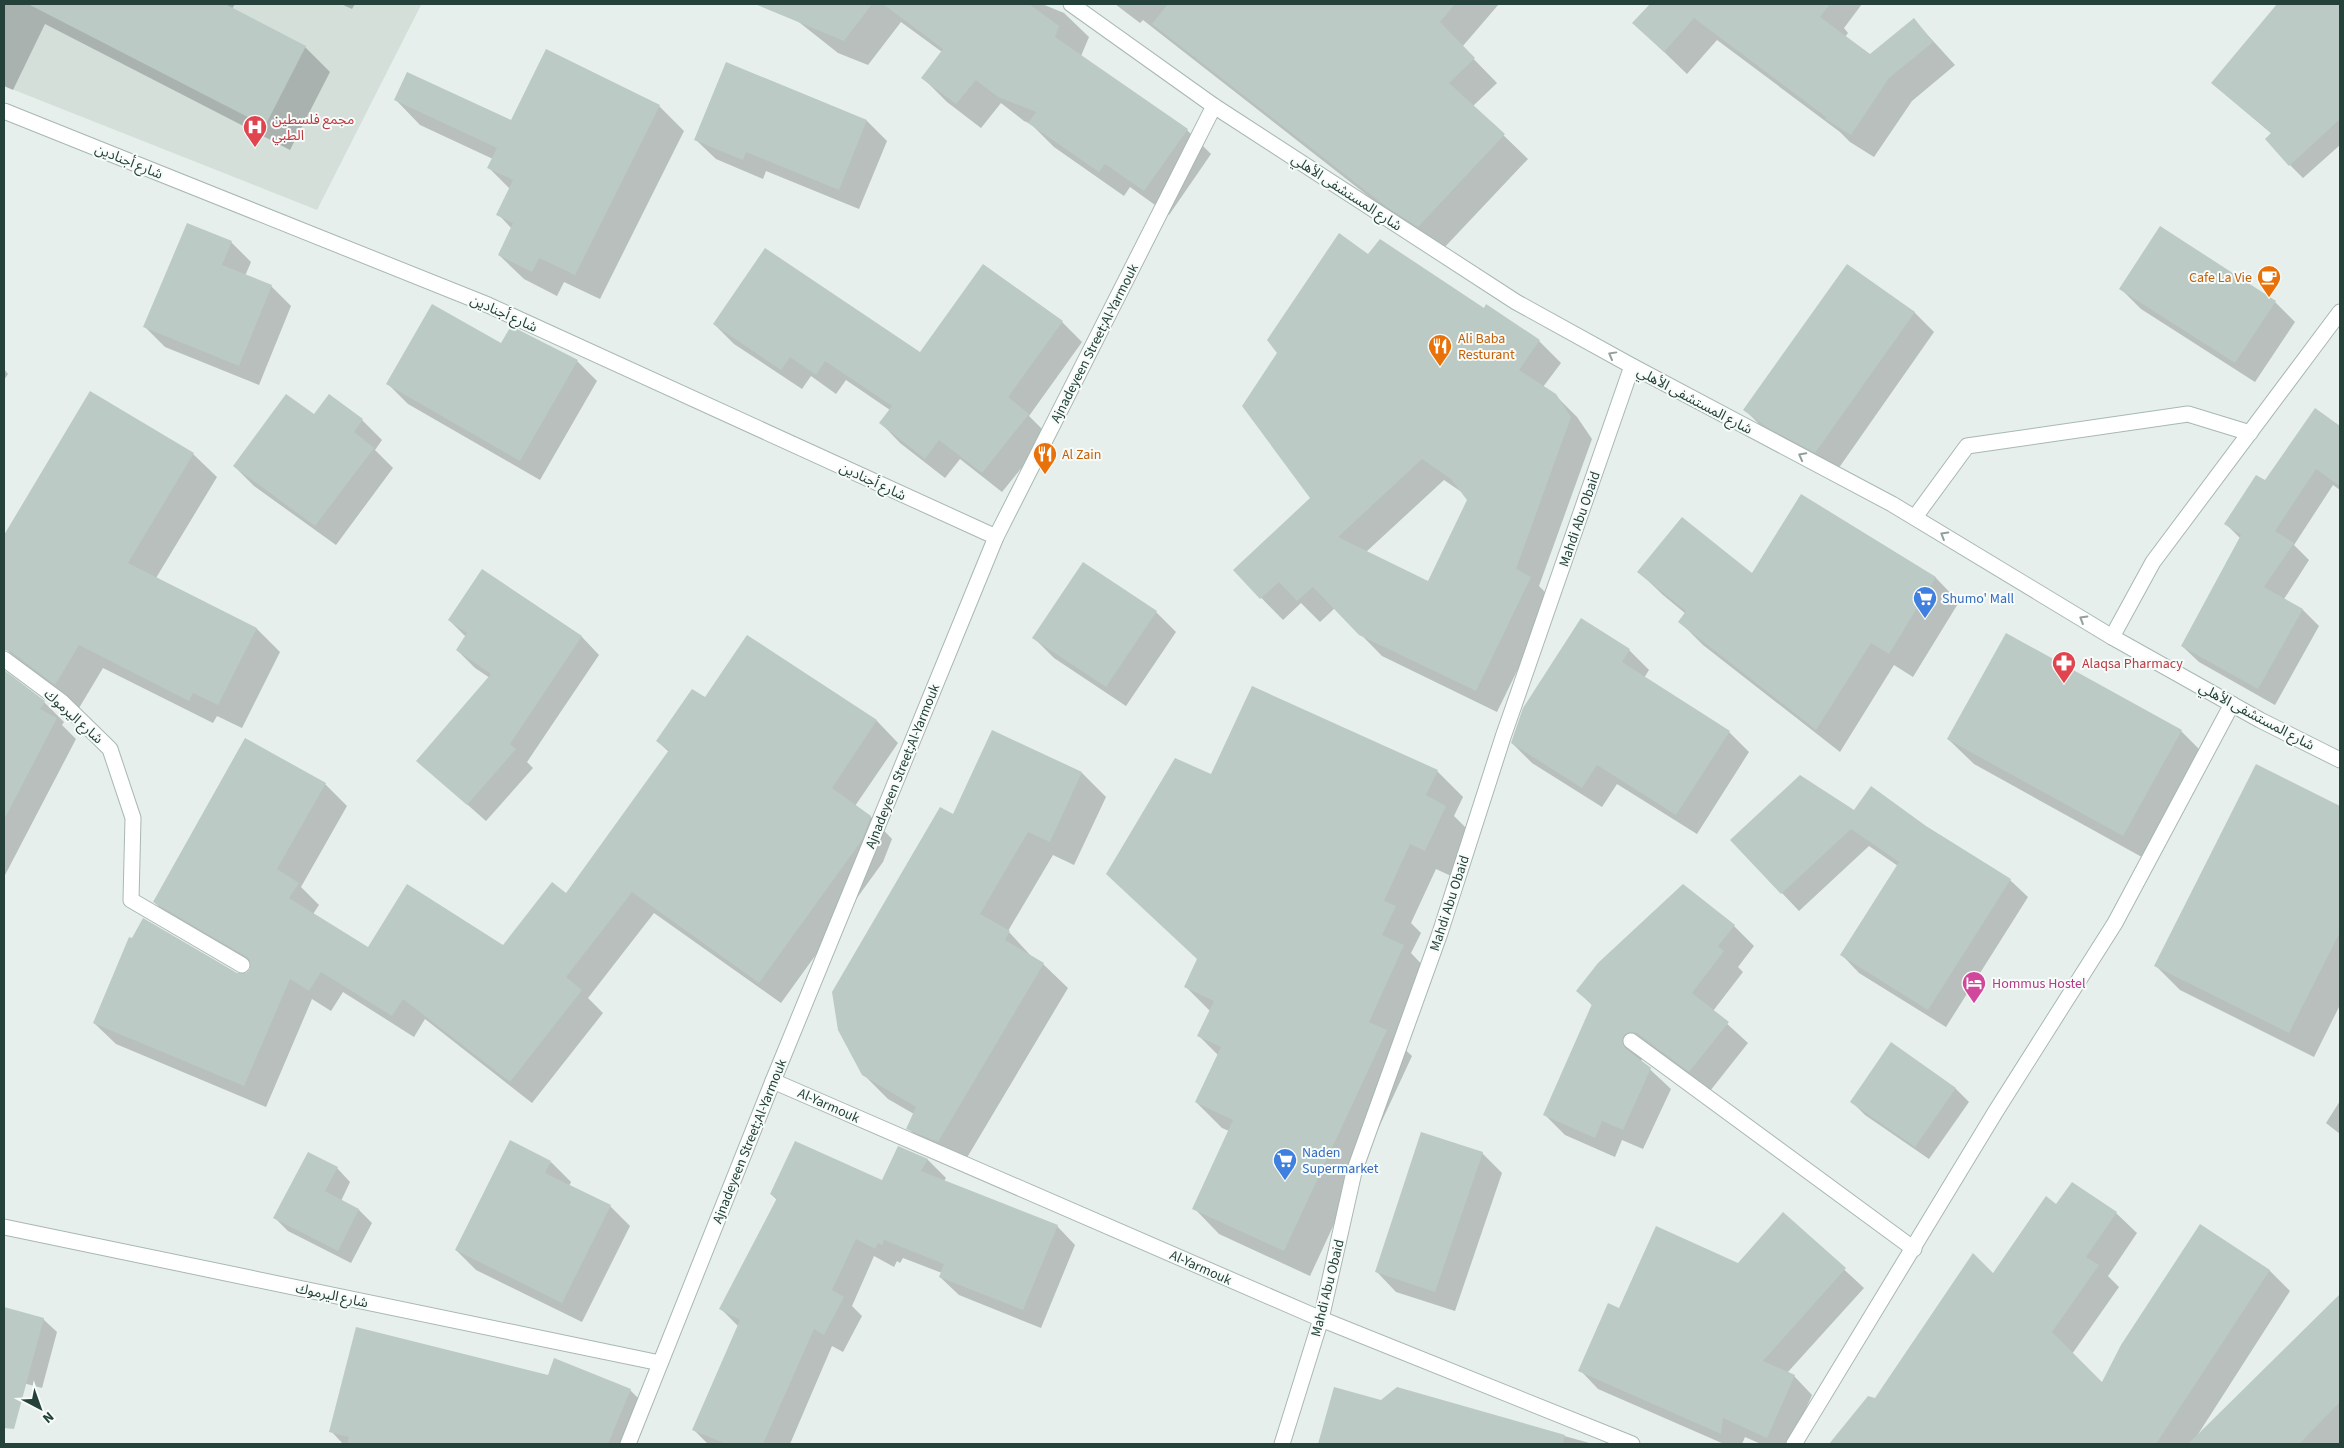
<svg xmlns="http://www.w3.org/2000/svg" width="2344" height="1448" font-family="'Source Sans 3','Noto Sans Arabic',sans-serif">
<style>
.built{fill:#d4dfda}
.shadow{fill:#0003;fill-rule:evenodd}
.building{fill:#bbcac4;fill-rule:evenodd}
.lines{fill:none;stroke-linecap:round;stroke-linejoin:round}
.minor-casing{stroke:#a8b8b2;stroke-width:17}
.minor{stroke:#fff;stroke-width:15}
.oneway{stroke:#92a09c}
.labels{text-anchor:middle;stroke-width:4;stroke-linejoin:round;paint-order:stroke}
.health-label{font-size:14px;fill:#be3a42;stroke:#f7fbf9;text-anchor:start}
.street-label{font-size:14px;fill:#24423a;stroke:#f7fbf9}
.food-label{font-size:14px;fill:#c56008;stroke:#f7fbf9;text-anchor:start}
.shop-label{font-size:14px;fill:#366cbe;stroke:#f7fbf9;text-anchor:start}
.hotel-label{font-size:14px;fill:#b23c85;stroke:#f7fbf9;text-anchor:start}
</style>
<rect width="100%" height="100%" fill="#e6efeb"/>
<polygon class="built" points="4,4 425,4 421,5 317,210 4,86"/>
<g class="shadow">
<polygon points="4,4 235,4 232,9 305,47 330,72 290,150 45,24 13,90 4,86"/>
<polygon points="341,4 355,4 352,9"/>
<polygon points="776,4 1042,4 1064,13 1089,37 1081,56 1187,130 1211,154 1169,215 1130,187 1124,196 1054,147 1031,124 1024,121 1001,103 981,128 947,102 923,78 942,52 901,22 868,65 838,53"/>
<polygon points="1115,4 1499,4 1462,47 1497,83 1473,106 1528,159 1442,250 1409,228 1143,20 1140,23"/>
<polygon points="1651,4 1862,4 1844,28 1848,33 1845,37 1870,55 1914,20 1955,65 1912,101 1874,157 1850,142 1840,132 1717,40 1687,74 1634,23"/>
<polygon points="2293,4 2340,4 2340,80 2326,91 2340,108 2340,145 2303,178 2290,165 2272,134 2212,83 2271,21"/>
<polygon points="727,64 867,121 887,141 859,209 766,171 763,179 716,159 696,140"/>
<polygon points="396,100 511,122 659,106 684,131 600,299 564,282 557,296 524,279 499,255 512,229 498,214 510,189 489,168 493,159 420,125"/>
<polygon points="231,242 251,262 245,276 271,286 291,306 259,385 165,347 145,327"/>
<path d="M 1369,256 L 1484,310 L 1487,306 L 1539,341 L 1561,363 L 1543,387 L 1555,395 L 1577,417 L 1592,439 L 1539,586 L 1552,599 L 1497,712 L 1382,656 L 1335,608 L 1320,622 L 1301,603 L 1283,620 L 1234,570 L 1312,498 ZM 1444,480 L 1463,493 L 1468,500 L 1429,583 L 1366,552 Z"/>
<polygon points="2121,289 2275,302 2295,322 2255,382 2141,309"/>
<polygon points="1914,312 1934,332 1836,472 1765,430 1745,410"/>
<polygon points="1062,322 1082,342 1029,416 1048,435 1002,492 960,459 945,478 900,443 881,423 890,410 846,380 836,394 811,376 802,389 734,344 714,324 920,353"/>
<polygon points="512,328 577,361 597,381 540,480 408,404 388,384 502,345"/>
<polygon points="4,369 8,374 4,380"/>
<polygon points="91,393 193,454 217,477 156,578 257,629 280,652 242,728 217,716 213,723 103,668 79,708 30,673 7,650 11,641 4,636 4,538"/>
<polygon points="2315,410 2340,427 2340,490 2333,485 2294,545 2309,560 2284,599 2303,610 2319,626 2275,705 2199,662 2182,646 2241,539 2226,524 2265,482"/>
<polygon points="314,416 362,420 382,440 375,450 393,468 336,545 254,486 234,466"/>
<polygon points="1802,496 1936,578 1959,602 1913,677 1894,665 1840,752 1703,645 1680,622 1686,614 1663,595 1639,572 1752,575"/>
<polygon points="483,571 582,637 599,655 527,762 533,768 486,821 418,761 490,678 475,668 457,650 466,637 449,620"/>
<polygon points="1156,612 1176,632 1126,706 1054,658 1034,638"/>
<polygon points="747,637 877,721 898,743 855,806 871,817 892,839 883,862 781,1003 654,913 588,998 603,1013 532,1103 425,1019 414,1037 343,992 331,1011 312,999 266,1107 116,1044 94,1023 237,974 247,975 252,968 176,923 154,902 325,784 347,806 301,887 319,905 313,914 368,949 504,946 566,895 669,752 657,741 705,699"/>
<polygon points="1629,650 1649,670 1644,678 1729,732 1749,752 1697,834 1617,784 1602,807 1532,763 1512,743"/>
<polygon points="4,672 44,702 64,722 62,725 76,739 4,877"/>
<polygon points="2181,731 2207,757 2149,861 1974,764 1948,739"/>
<polygon points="993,732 1082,773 1106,797 1074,865 1053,855 1008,931 1032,957 1043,964 1068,988 962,1166 932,1152 908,1128 914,1114 888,1099 863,1074 954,816"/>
<polygon points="2256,765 2340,807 2340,1005 2314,1057 2180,990 2156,966"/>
<polygon points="1437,771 1463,797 1454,816 1471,833 1451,876 1436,869 1411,923 1421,933 1411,953 1429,972 1397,1042 1412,1056 1310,1276 1219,1234 1194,1208 1229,1131 1222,1128 1196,1102 1218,1055 1199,1036 1210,1011 1186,987 1198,960 1212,776"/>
<polygon points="1854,811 1925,827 2010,880 2028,897 1946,1027 1859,973 1842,955 1898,866 1869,846 1799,911 1732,840"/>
<polygon points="1683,886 1734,926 1754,946 1738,967 1743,972 1713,1011 1748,1043 1710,1091 1644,1055 1641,1061 1671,1089 1643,1149 1622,1140 1615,1157 1565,1135 1545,1115 1593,1006 1577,991"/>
<polygon points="1892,1044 1956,1089 1969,1102 1929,1159 1865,1115 1851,1101"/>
<polygon points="2340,1101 2340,1134 2326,1123"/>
<polygon points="899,1147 928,1160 946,1178 944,1181 1057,1226 1075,1245 1041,1328 959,1295 940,1277 942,1273 903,1258 900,1263 897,1261 894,1267 874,1256 852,1306 862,1316 843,1352 832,1346 790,1444 708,1444 694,1430 739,1327 721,1309 777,1200 771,1194 882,1182"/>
<polygon points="1482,1153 1502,1173 1455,1311 1396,1292 1377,1272"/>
<polygon points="551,1162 571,1182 569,1186 610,1206 630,1226 582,1322 476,1270 456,1250"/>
<polygon points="337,1168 350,1182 341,1201 359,1210 372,1223 351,1263 288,1231 275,1218"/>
<polygon points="2057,1206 2116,1213 2137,1233 2108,1276 2119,1287 2072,1354 2102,1384 2201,1226 2270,1271 2290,1291 2195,1439 2340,1295 2340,1443 1839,1444 1839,1438"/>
<polygon points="1783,1213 1864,1288 1787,1373 1794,1376 1812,1395 1790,1444 1761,1444 1745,1437 1742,1444 1724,1444 1598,1389 1580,1370 1620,1310 1738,1264"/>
<polygon points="4,1308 43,1319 57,1332 42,1388 4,1378"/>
<polygon points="548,1377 630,1390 650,1410 636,1444 343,1444 331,1431"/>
<polygon points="1335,1389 1381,1402 1397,1389 1593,1444 1319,1444"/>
</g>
<g class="building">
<polygon points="28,4 225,4 306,46 265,126"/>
<polygon points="755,4 872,4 844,41"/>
<polygon points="883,4 1029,4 1059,26 1055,37 1188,129 1144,191 1105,164 1099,172 1028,123 1036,112 998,97 976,80 956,104 921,78 943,49"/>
<polygon points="1168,4 1455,4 1440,22 1475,58 1449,83 1505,134 1418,227 1384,205 1152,24"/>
<polygon points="1650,4 1830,4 1820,17 1870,54 1914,18 1933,42 1889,78 1851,135 1825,119 1826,117 1694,18 1664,52 1632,23"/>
<polygon points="2277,4 2340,4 2340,119 2289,166 2265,139 2271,133 2211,83"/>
<polygon points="546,49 660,105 575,275 539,258 532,272 498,255 513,223 496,215 513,180 487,168 497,148 394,100 407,72 511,120"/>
<polygon points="726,62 867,120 839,190 746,152 743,160 694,140"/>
<polygon points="187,223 232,241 222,265 272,285 239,366 143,327"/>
<polygon points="2160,226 2276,301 2235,363 2119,289"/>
<path d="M 1339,233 L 1368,254 L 1380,239 L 1484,308 L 1486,304 L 1540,340 L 1519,370 L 1556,394 L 1571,417 L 1516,569 L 1531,577 L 1476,691 L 1359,635 L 1313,587 L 1297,601 L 1279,582 L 1260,599 L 1233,570 L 1310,498 L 1242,406 L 1277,353 L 1267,340 ZM 1422,459 L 1451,479 L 1467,500 L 1428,581 L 1338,537 Z"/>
<polygon points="765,248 920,352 983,264 1063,321 1008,397 1029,414 982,473 939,440 925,459 879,423 892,406 825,361 816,375 790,357 781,370 713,324"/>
<polygon points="1847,264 1915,312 1815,453 1768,428 1743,410"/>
<polygon points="432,304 501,343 511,326 578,360 520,461 386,384"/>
<polygon points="90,391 194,453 128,563 257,628 218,705 193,693 189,701 79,645 55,685 10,651 4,650 4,535"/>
<polygon points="286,394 314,414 329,394 363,419 354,432 374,448 315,526 233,466"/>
<polygon points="2315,408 2340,426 2340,486 2316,469 2275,531 2294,543 2264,587 2303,609 2258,689 2181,646 2241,535 2224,524 2256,475 2265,480"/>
<polygon points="1801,494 1936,577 1889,654 1871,643 1816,730 1678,622 1686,611 1637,572 1682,517 1752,573"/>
<polygon points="1083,562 1157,611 1106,687 1032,638"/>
<polygon points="482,569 582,636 510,744 516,749 467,805 416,761 491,674 456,650 467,633 448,620"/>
<polygon points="1581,618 1630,649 1622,662 1730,731 1676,815 1597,765 1582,788 1511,743 1523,708"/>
<polygon points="2006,633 2182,730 2123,836 1947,739"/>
<polygon points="747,635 877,720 832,788 871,816 862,840 759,983 632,892 566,977 582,990 510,1082 403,999 392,1016 321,972 309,991 290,979 244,1086 93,1023 129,937 132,938 143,918 237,973 246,973 250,969 250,961 247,957 153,902 245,738 326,783 277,869 299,883 289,898 368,947 407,884 503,945 552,882 566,893 669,750 656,741 692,689 705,697"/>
<polygon points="4,670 45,701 40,709 57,718 4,820"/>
<polygon points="1252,686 1438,770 1426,795 1446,806 1425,851 1410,844 1384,901 1396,906 1382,935 1404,945 1369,1022 1387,1030 1284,1251 1192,1209 1233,1120 1195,1102 1221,1047 1197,1036 1214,1001 1184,987 1197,959 1106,874 1175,758 1211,774"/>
<polygon points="992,730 1082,772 1050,842 1028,832 980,914 1010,931 1005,940 1044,963 938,1142 906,1129 916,1107 862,1075 838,1030 832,992 940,807 953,814"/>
<polygon points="2256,764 2340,806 2340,932 2289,1033 2154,966"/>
<polygon points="1800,775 1854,810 1871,786 1926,826 2011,879 1928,1010 1840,955 1899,862 1851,829 1781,894 1730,840"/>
<polygon points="1683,884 1735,925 1718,946 1724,951 1692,993 1729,1022 1689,1072 1637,1033 1632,1032 1624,1035 1622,1040 1625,1048 1651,1068 1623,1130 1602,1121 1595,1138 1543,1115 1592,1004 1576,991 1598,963"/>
<polygon points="1891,1042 1956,1088 1915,1147 1850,1102"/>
<polygon points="1421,1132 1483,1152 1435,1292 1375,1272"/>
<polygon points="510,1140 551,1161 545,1173 611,1205 562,1303 455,1250"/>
<polygon points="795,1141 882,1180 898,1146 928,1159 921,1171 1058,1225 1023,1310 939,1277 944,1264 884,1240 882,1245 878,1243 875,1249 856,1239 832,1290 844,1297 824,1335 814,1329 763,1444 726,1444 692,1430 740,1320 719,1309 777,1198 770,1194"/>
<polygon points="308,1152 338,1167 325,1191 359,1209 338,1251 273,1218"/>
<polygon points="2072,1182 2117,1212 2086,1257 2099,1265 2052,1332 2102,1382 2121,1345 2200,1224 2270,1270 2156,1444 1829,1444 1868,1396 1875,1398 1973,1253 1993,1273 2046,1196 2056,1204"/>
<polygon points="1783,1212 1846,1268 1763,1361 1795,1375 1767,1438 1723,1418 1721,1434 1578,1371 1608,1303 1619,1308 1656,1226 1738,1263"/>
<polygon points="2340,1294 2340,1402 2299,1444 2188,1444"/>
<polygon points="4,1307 44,1318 14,1429 4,1428"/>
<polygon points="356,1327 548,1375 554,1358 631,1389 608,1444 347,1444 349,1437 329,1432"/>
<polygon points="1334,1387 1381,1400 1397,1387 1565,1435 1563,1444 1318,1444"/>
</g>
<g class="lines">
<g class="minor-casing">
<g id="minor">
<polyline points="1071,4 1214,106 1516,302 1632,366 1892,504 2112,637 2260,720 2340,760"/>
<polyline points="4,111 488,305 996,537"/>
<polyline points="1915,517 1967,446 2188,414 2250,433"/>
<polyline points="2112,637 2153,562 2340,312"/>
<polyline points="4,659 62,702 110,749 133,818 131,900 242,965"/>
<polyline points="1631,1041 1914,1249"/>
<polyline points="773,1081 1321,1319 1632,1444"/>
<polyline points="4,1227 660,1363"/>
<polyline points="628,1444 773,1081 996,537 1214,106"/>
<polyline points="1282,1444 1321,1319 1354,1172 1440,933 1503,737 1632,366"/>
<polyline points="1794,1444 1996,1111 2115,923 2232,704"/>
</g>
</g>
<use href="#minor" class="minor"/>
</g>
<defs><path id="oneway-chevron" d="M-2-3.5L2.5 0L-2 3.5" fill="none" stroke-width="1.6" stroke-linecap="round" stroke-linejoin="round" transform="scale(1.25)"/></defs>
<g class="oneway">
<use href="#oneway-chevron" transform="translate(1612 355) rotate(-151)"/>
<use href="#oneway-chevron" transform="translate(1802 456) rotate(-152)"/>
<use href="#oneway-chevron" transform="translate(1944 535) rotate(-149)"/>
<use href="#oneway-chevron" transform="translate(2083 619) rotate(-149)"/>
</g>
<defs>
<g id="hospital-pin" transform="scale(1.25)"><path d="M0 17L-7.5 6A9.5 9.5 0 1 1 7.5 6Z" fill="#e0444e" stroke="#f7fbf9"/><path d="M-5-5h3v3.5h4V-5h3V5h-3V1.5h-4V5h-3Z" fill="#fff"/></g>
<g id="cafe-pin" transform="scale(1.25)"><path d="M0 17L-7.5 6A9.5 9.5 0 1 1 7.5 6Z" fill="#e8710a" stroke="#f7fbf9"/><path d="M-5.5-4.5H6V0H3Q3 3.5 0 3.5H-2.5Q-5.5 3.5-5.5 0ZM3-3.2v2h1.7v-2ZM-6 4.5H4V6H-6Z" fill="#fff"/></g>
<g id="restaurant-pin" transform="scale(1.25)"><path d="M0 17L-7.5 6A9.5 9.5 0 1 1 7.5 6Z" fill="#e8710a" stroke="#f7fbf9"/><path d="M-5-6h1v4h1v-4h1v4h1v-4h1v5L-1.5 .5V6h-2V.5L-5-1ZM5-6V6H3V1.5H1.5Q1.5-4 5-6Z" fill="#fff"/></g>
<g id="supermarket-pin" transform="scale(1.25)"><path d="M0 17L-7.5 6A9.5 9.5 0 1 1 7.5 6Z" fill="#3f7fe0" stroke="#f7fbf9"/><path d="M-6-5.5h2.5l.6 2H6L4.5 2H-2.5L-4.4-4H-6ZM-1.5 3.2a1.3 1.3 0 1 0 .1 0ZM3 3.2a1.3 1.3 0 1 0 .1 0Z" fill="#fff"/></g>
<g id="pharmacy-pin" transform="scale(1.25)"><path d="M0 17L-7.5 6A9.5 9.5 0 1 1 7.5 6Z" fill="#e0444e" stroke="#f7fbf9"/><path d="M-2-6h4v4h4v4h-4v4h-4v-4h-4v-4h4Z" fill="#fff"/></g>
<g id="hotel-pin" transform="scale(1.25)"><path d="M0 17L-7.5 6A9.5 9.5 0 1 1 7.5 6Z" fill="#d1479c" stroke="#f7fbf9"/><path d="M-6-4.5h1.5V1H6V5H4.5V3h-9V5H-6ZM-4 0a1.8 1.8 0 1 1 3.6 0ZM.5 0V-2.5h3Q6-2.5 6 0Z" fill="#fff"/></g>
</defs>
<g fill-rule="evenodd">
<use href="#hospital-pin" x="255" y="127"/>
<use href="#cafe-pin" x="2269" y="277"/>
<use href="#restaurant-pin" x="1440" y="346"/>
<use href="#restaurant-pin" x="1045" y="454"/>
<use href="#supermarket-pin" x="1925" y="598"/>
<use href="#pharmacy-pin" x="2064" y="663"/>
<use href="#hotel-pin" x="1974" y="983"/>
<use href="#supermarket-pin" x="1285" y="1160"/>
</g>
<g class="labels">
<g class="health-label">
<text x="272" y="124">مجمع فلسطين<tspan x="272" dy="16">الطبي</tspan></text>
<text x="2082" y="668">Alaqsa Pharmacy</text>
</g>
<g class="street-label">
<text transform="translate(129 161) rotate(22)" y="5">شارع أجنادين</text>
<text transform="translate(1347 192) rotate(33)" y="5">شارع المستشفى الأهلي</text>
<text transform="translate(504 313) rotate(24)" y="5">شارع أجنادين</text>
<text transform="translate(1094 343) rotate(-63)" y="5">Ajnadeyeen Street;Al-Yarmouk</text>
<text transform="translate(1695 400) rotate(28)" y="5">شارع المستشفى الأهلي</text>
<text transform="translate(873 481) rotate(25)" y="5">شارع أجنادين</text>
<text transform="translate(1579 519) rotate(-71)" y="5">Mahdi Abu Obaid</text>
<text transform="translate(74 716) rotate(42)" y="5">شارع اليرموك</text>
<text transform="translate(2257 716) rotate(28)" y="5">شارع المستشفى الأهلي</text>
<text transform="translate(902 766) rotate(-68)" y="5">Ajnadeyeen Street;Al-Yarmouk</text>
<text transform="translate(1449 903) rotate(-72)" y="5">Mahdi Abu Obaid</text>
<text transform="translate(829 1105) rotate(24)" y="5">Al-Yarmouk</text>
<text transform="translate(749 1141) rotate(-68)" y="5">Ajnadeyeen Street;Al-Yarmouk</text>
<text transform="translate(1201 1267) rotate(24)" y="5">Al-Yarmouk</text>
<text transform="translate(1327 1288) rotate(-76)" y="5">Mahdi Abu Obaid</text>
<text transform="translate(332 1295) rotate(12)" y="5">شارع اليرموك</text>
</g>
<g class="food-label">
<text x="2252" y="282" text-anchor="end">Cafe La Vie</text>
<text x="1458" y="343">Ali Baba<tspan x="1458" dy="16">Resturant</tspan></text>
<text x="1062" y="459">Al Zain</text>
</g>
<g class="shop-label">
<text x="1942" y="603">Shumo' Mall</text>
<text x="1302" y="1157">Naden<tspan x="1302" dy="16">Supermarket</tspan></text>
</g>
<g class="hotel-label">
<text x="1992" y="988">Hommus Hostel</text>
</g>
</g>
<rect width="2344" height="1448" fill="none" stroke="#24423a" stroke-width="10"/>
<g transform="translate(40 1408) rotate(139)" stroke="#f7fbf9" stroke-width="4" paint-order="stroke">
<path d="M0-4L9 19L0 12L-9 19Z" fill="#24423a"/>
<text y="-8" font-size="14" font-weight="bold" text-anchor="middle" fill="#24423a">N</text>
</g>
</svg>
